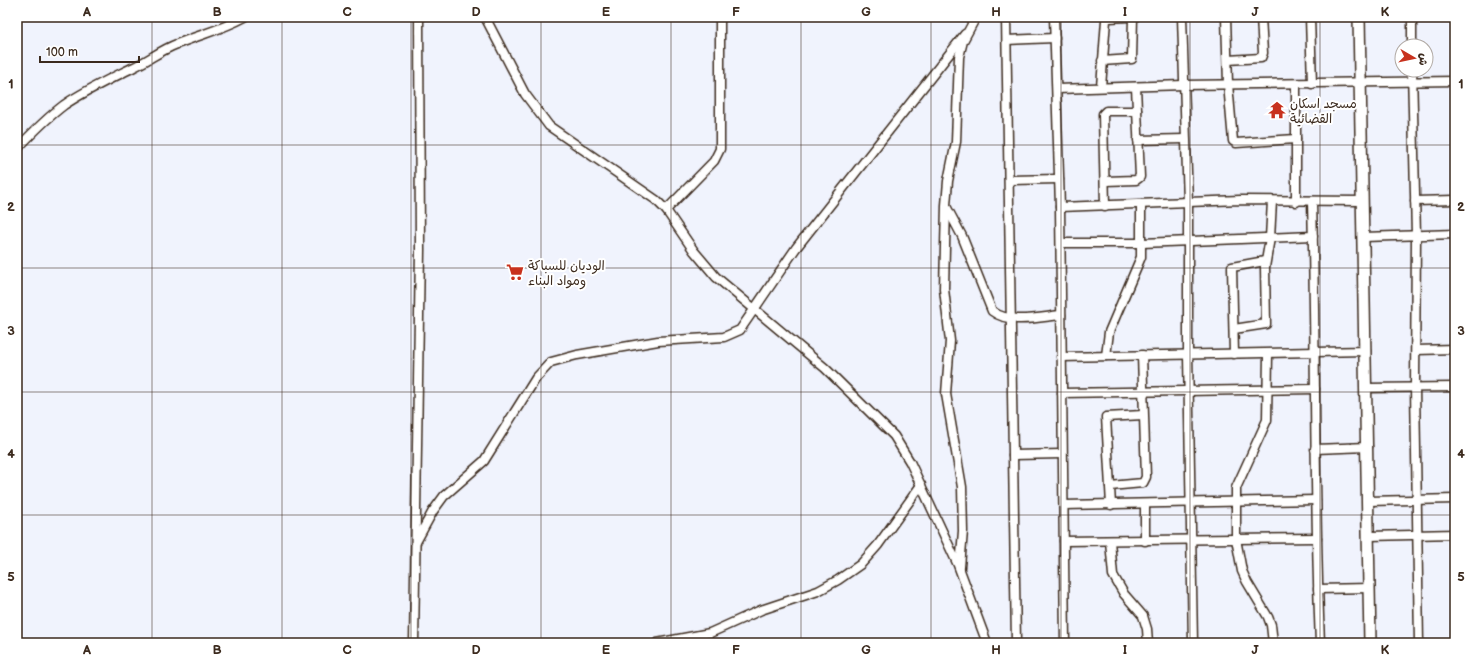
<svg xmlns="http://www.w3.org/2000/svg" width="1472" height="660" font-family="'Balsamiq Sans','Playpen Sans Arabic',sans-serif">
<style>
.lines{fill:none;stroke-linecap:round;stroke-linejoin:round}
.street-casing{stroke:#3b2a1e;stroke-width:11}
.secondary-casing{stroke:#3b2a1e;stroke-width:14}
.street{stroke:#fff;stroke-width:8}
.secondary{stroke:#fff;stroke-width:11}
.grid{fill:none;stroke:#3b2a1e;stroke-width:1;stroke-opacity:0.55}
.labels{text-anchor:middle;stroke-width:4;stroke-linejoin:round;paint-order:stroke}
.poi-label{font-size:13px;fill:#3b2a1e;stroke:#fff;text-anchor:start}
.neatline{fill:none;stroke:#3b2a1e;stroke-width:1.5}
.grid-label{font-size:13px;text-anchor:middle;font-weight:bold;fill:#3b2a1e}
</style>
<rect width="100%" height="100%" fill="#f0f3fd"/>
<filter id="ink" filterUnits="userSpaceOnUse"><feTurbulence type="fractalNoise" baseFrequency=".025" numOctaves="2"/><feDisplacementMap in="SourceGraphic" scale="8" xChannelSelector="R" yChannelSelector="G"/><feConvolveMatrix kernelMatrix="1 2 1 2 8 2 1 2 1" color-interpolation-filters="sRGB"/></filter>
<g filter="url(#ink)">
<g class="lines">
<g class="street-casing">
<g id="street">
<polyline points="485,17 525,94 549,126 656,200 666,210 694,251 716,277 825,368 894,436 910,462 958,565 987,643"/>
<polyline points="1006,17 1016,643"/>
<polyline points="1054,17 1060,207 1065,643"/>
<polyline points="1182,17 1188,203 1188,355 1193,643"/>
<polyline points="1226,17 1228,84 1233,141 1236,143 1296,139"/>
<polyline points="1310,17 1312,84"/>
<polyline points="1412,17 1412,46"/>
<polyline points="1007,40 1055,38"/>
<polyline points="1228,60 1261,58 1263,53 1261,17"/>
<polyline points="1102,61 1132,59 1133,17"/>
<polyline points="1412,70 1416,235 1415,387 1419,643"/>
<polyline points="1296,84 1296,202"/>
<polyline points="1101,87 1106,20 1109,18 1128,17"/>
<polyline points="1057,89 1184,85 1455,81"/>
<polyline points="1138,140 1185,139"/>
<path d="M 17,149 C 32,133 47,118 64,105 C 86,90 110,79 134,67 C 149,60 161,50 177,44 C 201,34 221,30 245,17"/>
<polyline points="1010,180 1059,179"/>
<polyline points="1105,181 1136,180 1140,177 1136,87"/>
<polyline points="1415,201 1455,200"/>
<path d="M 1312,202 C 1316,349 1314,496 1320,643"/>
<polyline points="1105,206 1103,114 1106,111 1137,111"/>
<polyline points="1060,207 1240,200 1362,201"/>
<path d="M 947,208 L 962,236 L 992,311 C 1010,325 1040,317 1061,315"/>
<polyline points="666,210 714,161 720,149 720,17"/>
<polyline points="1364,237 1455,234"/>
<polyline points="1061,243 1142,243 1313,236"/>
<polyline points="1234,329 1266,324 1265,267 1270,238 1272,201"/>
<polyline points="1416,350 1455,349"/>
<polyline points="1234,354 1232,267 1265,261"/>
<polyline points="1268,354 1267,420 1236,488 1236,539 1242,571 1247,582 1268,617 1271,625 1273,643"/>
<polyline points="1106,356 1109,332 1141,257 1141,205"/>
<polyline points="1061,357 1366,351"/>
<polyline points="1367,388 1455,387"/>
<polyline points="1062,393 1315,389"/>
<polyline points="1315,449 1368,447"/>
<polyline points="1013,455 1062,454"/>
<polyline points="1110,486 1143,483 1146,477 1142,355"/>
<polyline points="1368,501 1455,499"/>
<polyline points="1145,504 1145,541"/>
<polyline points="1064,505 1316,500"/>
<polyline points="1111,505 1106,417 1143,415"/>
<polyline points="1369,536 1455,534"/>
<polyline points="1064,541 1317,538"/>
<polyline points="1110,541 1113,575 1124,594 1143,616 1147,629 1148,643"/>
<polyline points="416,542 433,511 444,496 484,461 536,378 551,362 577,355 658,341 724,337 740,330 796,248 965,34"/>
<polyline points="960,567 963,531 962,487 946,394 950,341 944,289 946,205 948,181 956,142 959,57 963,41 976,17"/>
<polyline points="1318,589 1370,588"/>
<polyline points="414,643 420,250 419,17"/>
<polyline points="657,643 710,633 761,610 818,591 838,580 861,564 878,545 921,485"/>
</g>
</g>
<g class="secondary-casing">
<polyline id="secondary" points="1359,17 1370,643"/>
</g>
<use href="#street" class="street"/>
<use href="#secondary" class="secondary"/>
</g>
</g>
<path class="grid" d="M 152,17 L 152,643M 282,17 L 282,643M 411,17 L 411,643M 541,17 L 541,643M 671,17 L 671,643M 801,17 L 801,643M 931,17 L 931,643M 1061,17 L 1061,643M 1190,17 L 1190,643M 1320,17 L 1320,643M 17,145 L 1455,145M 17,268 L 1455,268M 17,392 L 1455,392M 17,515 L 1455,515"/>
<defs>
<g id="temple-bare" transform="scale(1.38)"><path d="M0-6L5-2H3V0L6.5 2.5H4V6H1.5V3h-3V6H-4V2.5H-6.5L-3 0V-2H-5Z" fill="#c8321e" stroke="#fff" stroke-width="2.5" paint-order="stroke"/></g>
<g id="supermarket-bare" transform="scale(1.38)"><path d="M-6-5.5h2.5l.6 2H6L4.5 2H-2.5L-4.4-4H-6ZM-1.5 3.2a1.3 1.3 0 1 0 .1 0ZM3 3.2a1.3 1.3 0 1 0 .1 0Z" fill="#c8321e" stroke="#fff" stroke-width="2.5" paint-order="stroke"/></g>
</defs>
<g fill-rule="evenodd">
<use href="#temple-bare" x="1277" y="110"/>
<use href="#supermarket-bare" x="515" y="272"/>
</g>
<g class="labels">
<g class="poi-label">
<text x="1290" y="108">مسجد اسكان<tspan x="1290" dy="15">القضائية</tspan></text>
<text x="528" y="270">الوديان للسباكة<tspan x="528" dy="15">ومواد البناء</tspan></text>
</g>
</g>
<rect width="1472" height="660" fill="none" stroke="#fff" stroke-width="44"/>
<g transform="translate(1414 58) rotate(99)"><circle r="19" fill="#ffffff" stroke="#b1aaa5"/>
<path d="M0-3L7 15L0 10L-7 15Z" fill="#c8321e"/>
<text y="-6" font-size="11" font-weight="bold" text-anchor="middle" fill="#3b2a1e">ش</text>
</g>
<path d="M40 56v6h99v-6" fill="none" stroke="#3b2a1e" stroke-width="2"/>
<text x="46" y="56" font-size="12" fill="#3b2a1e" stroke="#ffffff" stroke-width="3" paint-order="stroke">100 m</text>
<rect x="22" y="22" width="1428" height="616" class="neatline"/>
<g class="grid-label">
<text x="87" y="16">A</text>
<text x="217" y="16">B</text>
<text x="347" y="16">C</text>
<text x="476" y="16">D</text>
<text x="606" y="16">E</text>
<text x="736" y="16">F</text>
<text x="866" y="16">G</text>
<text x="996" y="16">H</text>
<text x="1125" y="16">I</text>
<text x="1255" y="16">J</text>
<text x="1385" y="16">K</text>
<text x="11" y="88">1</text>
<text x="1461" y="88">1</text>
<text x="11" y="211">2</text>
<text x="1461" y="211">2</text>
<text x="11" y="335">3</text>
<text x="1461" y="335">3</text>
<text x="11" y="458">4</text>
<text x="1461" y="458">4</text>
<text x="11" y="581">5</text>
<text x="1461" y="581">5</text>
<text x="87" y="654">A</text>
<text x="217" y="654">B</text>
<text x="347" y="654">C</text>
<text x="476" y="654">D</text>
<text x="606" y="654">E</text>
<text x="736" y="654">F</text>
<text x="866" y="654">G</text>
<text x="996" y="654">H</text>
<text x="1125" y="654">I</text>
<text x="1255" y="654">J</text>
<text x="1385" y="654">K</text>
</g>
</svg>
